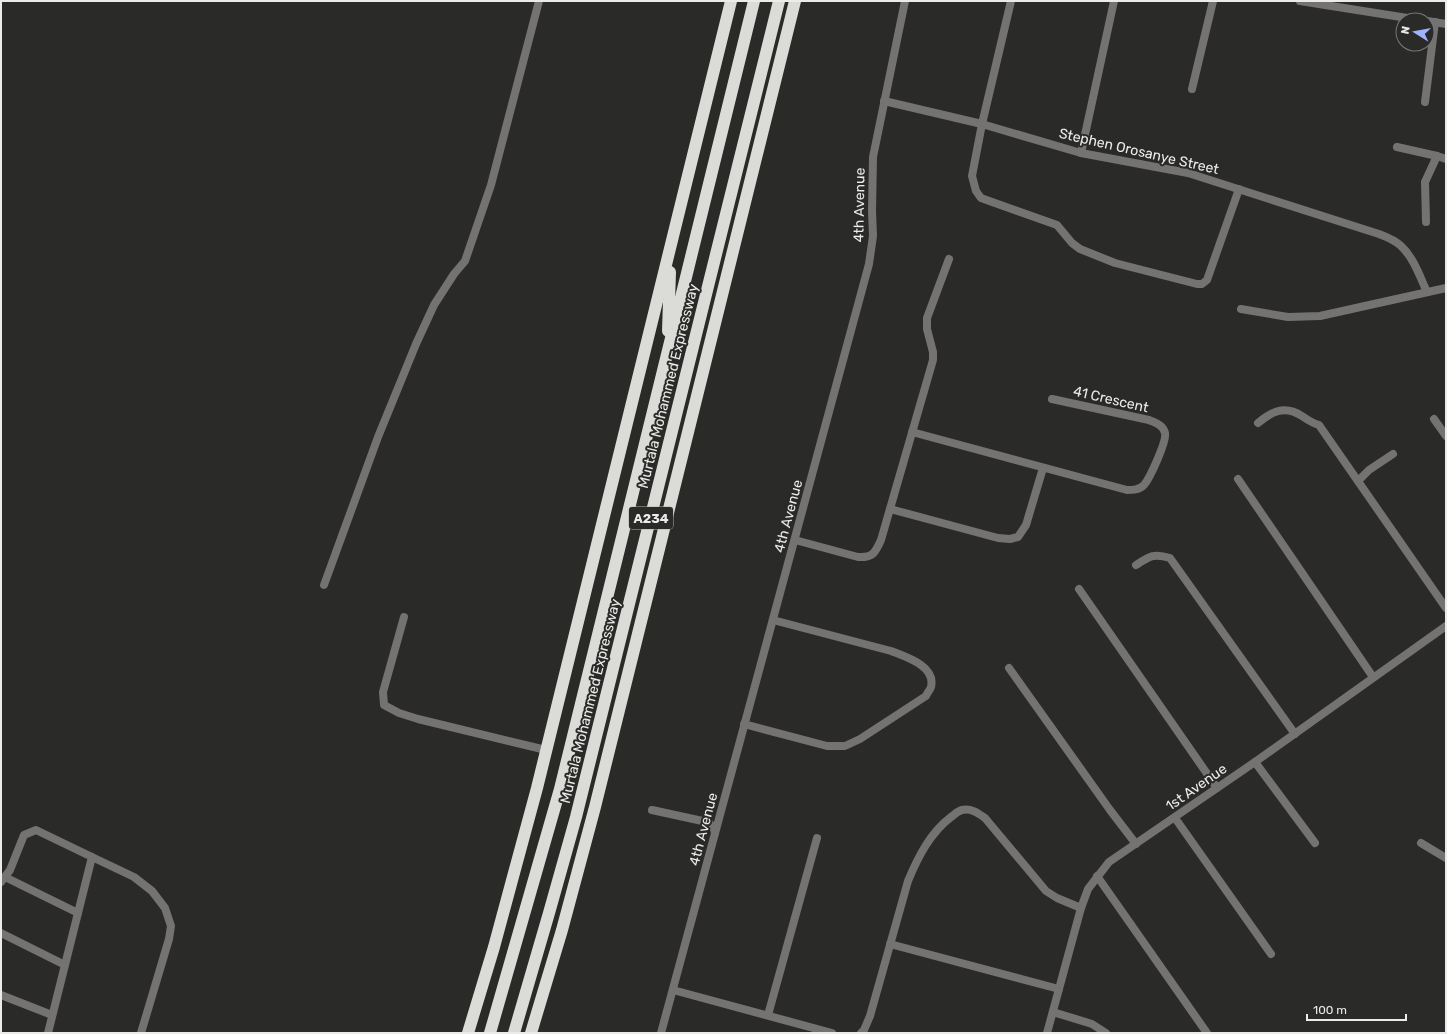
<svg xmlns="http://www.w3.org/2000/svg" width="1447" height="1034" font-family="Rubik,sans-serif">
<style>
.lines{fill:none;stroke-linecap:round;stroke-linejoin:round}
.minor{stroke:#747372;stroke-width:8}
.highway{stroke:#dbdbd8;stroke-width:12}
.labels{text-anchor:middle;stroke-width:4;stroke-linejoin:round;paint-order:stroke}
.shield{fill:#2a2a28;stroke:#b1b1af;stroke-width:1}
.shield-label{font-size:13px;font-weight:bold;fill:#ebebe9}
.street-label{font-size:14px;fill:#ebebe9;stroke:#2a2a28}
</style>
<rect width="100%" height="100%" fill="#2a2a28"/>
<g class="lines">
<g class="minor">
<polyline points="1011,1 982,124 972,176 976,191 981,198 1057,225 1072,243 1080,249 1115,263 1197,284 1202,284 1207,280 1239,189"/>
<polyline points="1300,1 1420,20"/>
<polyline points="1427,21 1446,24"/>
<polyline points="1192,89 1213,1"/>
<path d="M 884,101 L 982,124 L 1081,153 L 1188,173 L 1379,234 C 1387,237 1395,240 1401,246 C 1414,258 1420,277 1427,292"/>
<polyline points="1425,102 1435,22"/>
<polyline points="1397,147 1437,156 1446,159"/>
<polyline points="1081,153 1114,1"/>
<polyline points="1426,222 1425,182 1437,156"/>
<polyline points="1241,309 1288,317 1320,316 1446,288"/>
<polyline points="1434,419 1446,436"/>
<path d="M 1258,423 C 1272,411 1285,405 1302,416 C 1308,420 1312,423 1319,425 L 1446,608"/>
<path d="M 912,432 L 1127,490 C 1133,490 1139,490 1144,485 C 1150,478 1167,441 1165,433 C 1163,425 1156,423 1149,420 L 1052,399"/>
<polyline points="1238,479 1373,677"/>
<polyline points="1358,481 1369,470 1393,454"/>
<polyline points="890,509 998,538 1010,539 1018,537 1026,525 1043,468"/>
<path d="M 795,540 L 858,557 C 873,558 875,553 881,540 L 933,360 L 933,352 L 927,329 L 927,318 L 949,259"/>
<path d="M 1136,565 C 1150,556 1154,553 1170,558 L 1295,734"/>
<polyline points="324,585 378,437 416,344 434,305 454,274 465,261 491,185 539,1"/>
<polyline points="1079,589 1217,788"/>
<polyline points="404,617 383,692 384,705 399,713 418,719 546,750"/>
<polyline points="1009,668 1110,810 1136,844"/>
<path d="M 744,724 L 827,746 L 845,746 L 860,739 L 926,696 C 927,693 930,690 931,687 C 936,666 906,657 891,651 L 773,620"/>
<polyline points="1255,762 1315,843"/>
<path d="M 652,810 L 707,822 C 712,824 714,827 715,833"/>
<polyline points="1175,818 1271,954"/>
<polyline points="1421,843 1446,858"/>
<polyline points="92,857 134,877 152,891 165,908 171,926 169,939 141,1033"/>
<polyline points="1097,876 1207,1033"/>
<polyline points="5,877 78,913"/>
<polyline points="1,882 10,870 24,835 36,830 92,857 48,1033"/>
<polyline points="1,933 65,965"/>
<polyline points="890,944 1059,989"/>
<polyline points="673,990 832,1033"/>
<polyline points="1,995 52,1015"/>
<polyline points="1053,1012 1092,1024 1106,1033"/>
<polyline points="768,1015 817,838"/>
<polyline points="661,1033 869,264 873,236 872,211 873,157 905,1"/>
<path d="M 861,1033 L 864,1030 L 870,1016 L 908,881 C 918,857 930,833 951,817 C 955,814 958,811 962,810 C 971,808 978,813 985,818 L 1046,891 L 1057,898 L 1081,908"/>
<polyline points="1047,1033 1081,908 1088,889 1109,862 1255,762 1446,626"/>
</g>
<g class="highway">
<polyline points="668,331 670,272"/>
<polyline points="468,1033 494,947 537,788 731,1"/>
<polyline points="490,1033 560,789 754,1"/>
<polyline points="514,1033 549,913 576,817 779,1"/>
<polyline points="531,1033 562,930 595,807 795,1"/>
</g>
</g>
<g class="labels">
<rect class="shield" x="629" y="507" width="44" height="22" rx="3"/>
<g class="shield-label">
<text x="651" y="523">A234</text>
</g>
<g class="street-label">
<text transform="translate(1139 151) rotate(13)" y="5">Stephen Orosanye Street</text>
<text transform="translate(859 205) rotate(-89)" y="5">4th Avenue</text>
<text transform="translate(668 386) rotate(-76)" y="5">Murtala Mohammed Expressway</text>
<text transform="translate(1111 399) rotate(13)" y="5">41 Crescent</text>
<text transform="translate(788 516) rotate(-75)" y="5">4th Avenue</text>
<text transform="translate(590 701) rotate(-76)" y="5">Murtala Mohammed Expressway</text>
<text transform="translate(1196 787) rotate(-35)" y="5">1st Avenue</text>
<text transform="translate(703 829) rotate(-75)" y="5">4th Avenue</text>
</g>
</g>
<rect width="1447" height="1034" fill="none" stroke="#ebebe9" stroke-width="4"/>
<g transform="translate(1415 32) rotate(281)"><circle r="19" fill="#2a2a28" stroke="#777775"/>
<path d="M0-3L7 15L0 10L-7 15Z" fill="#9db4fd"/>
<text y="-6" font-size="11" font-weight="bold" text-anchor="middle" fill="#ebebe9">N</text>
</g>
<path d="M1307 1014v6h99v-6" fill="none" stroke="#ebebe9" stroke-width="2"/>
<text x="1313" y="1014" font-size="12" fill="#ebebe9" stroke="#2a2a28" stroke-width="3" paint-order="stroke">100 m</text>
</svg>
